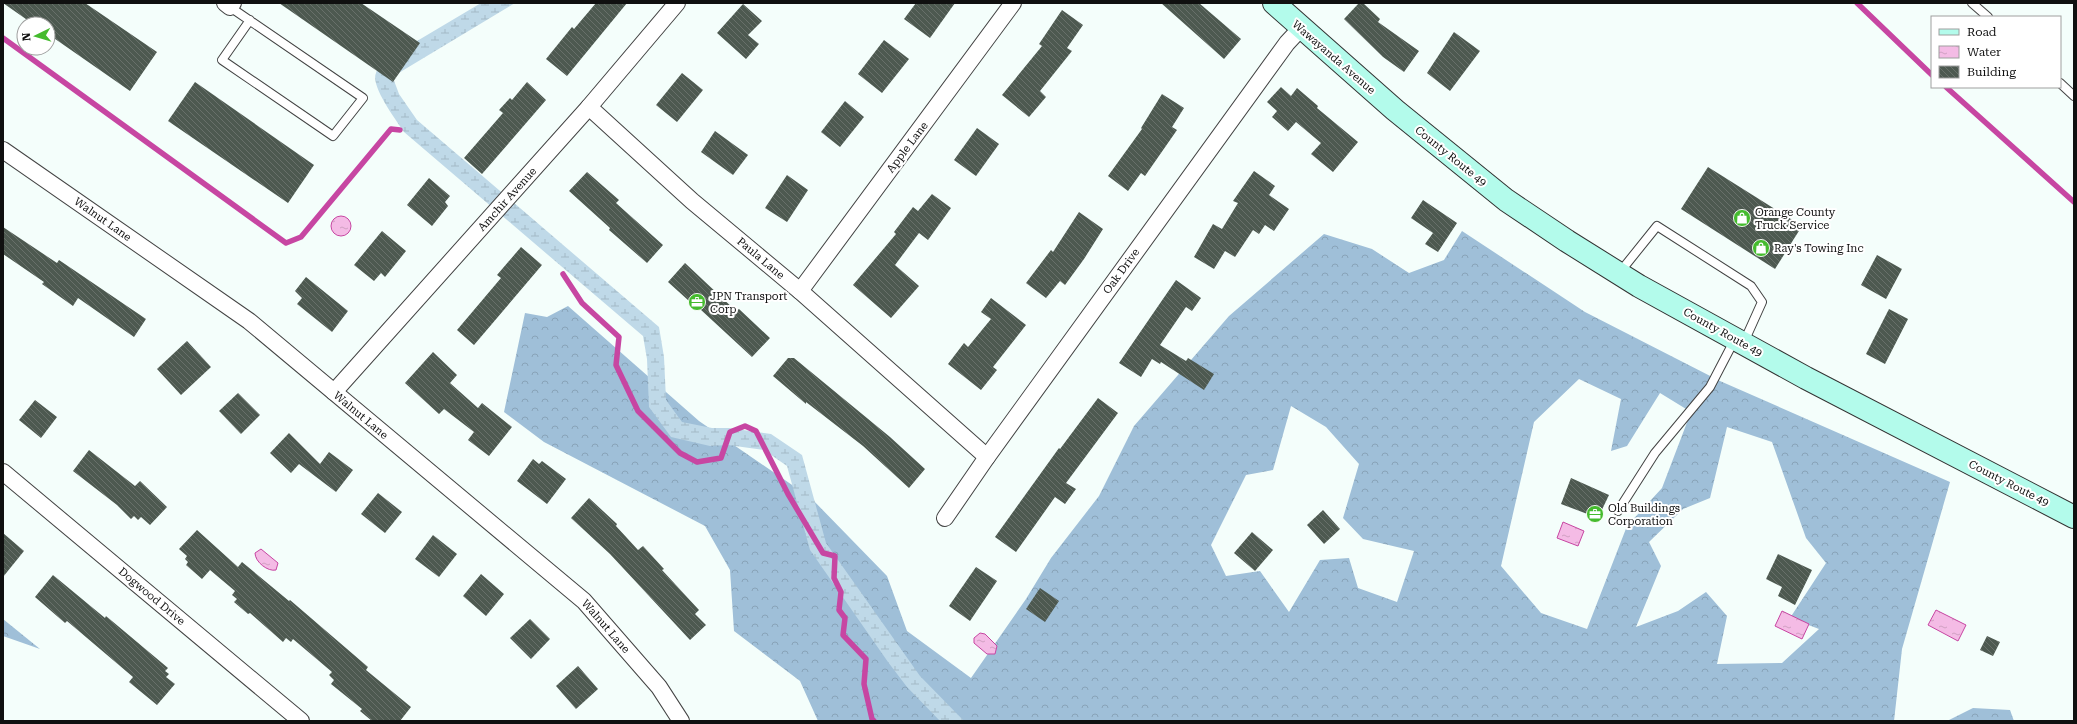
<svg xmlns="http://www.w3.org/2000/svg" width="2077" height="724" font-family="'Roboto Serif',serif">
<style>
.forest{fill:url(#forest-crowns);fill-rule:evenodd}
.wetland{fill:url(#wetland-marsh)}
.water{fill:url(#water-ripples);stroke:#c746a2}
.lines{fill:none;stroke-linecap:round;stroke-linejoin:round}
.stream{stroke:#c746a2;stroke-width:5.5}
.building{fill:url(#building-back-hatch)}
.lane-casing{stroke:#434343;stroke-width:10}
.street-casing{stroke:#434343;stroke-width:18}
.secondary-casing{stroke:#323232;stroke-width:24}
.lane{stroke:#fff;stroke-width:8}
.street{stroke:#fff;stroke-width:16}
.secondary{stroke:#b3fbeb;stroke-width:22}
.labels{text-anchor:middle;stroke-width:4;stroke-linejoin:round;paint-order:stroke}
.street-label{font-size:11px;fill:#101010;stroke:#fff}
.poi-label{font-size:11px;fill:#101010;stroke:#fff;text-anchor:start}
</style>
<defs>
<pattern id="forest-crowns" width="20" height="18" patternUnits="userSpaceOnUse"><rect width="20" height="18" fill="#9fbfd8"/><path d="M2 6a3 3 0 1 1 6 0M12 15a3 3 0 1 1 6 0" fill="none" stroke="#88a3b8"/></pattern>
<pattern id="wetland-marsh" width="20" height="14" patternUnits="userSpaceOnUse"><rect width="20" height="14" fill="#bfd9e8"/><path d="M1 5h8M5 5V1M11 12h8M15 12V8" fill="none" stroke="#a3b9c6"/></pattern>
<pattern id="water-ripples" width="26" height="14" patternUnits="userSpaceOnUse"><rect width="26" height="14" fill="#f4bbe5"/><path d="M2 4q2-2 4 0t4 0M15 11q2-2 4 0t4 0" fill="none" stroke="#d0a0c3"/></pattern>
<pattern id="building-back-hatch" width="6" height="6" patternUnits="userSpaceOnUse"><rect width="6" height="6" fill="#4d5950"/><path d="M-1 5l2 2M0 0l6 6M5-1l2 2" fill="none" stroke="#68706a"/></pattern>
</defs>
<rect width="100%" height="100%" fill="#f4fefb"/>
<g class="forest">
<path d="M 1462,231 L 1585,312 L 1720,381 L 1950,482 L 1902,649 L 1894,721 L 818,721 L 800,681 L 734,631 L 730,570 L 705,526 L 544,442 L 504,412 L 525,313 L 547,317 L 568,306 L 699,421 L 811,498 L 887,576 L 907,631 L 971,678 L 1026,599 L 1051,558 L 1099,496 L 1134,426 L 1229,316 L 1324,234 L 1372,249 L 1409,273 L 1444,260 ZM 1579,379 L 1621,399 L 1611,451 L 1627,446 L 1660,393 L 1691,412 L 1662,488 L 1627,526 L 1587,629 L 1541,613 L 1501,566 L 1534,422 ZM 1291,406 L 1326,427 L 1359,464 L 1343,518 L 1363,539 L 1414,551 L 1397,602 L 1358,588 L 1349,558 L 1320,560 L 1289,612 L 1260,571 L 1226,576 L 1211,545 L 1246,475 L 1273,470 ZM 1727,427 L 1772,442 L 1806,538 L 1826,563 L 1790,618 L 1819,629 L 1782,663 L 1717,664 L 1727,616 L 1706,592 L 1678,611 L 1636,627 L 1661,566 L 1649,542 L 1683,509 L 1710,498 Z"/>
<polygon points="3,619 40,649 3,636"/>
<polygon points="1973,708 2010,710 2014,721 1947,721"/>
</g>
<path class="wetland" d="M 481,3 L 515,3 L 397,74 L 393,78 L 399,94 L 417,120 L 659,327 L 664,357 L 666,400 L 682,422 L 712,428 L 729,428 L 771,434 L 802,455 L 826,543 L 920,676 L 964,721 L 940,721 L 907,687 L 888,662 L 810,550 L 787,466 L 764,450 L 728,445 L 710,446 L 671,437 L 649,407 L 647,359 L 643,336 L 404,132 C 397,121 370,86 376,73 C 377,68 382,64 385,60 Z"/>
<g class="water">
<circle cx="341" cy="226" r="10"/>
<polygon points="1563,522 1584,531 1578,546 1557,538"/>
<path d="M 261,549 L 278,563 L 276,570 C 268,572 255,562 255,553 Z"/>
<polygon points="1936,610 1966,625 1958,641 1928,625"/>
<polygon points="1782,611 1809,624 1802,639 1775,626"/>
<polygon points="980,633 985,634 997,646 995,654 987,654 974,643 974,638"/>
</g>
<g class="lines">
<g class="stream">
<polyline points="1857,3 1932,75"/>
<polyline points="3,38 286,243 301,237 391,129 400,130"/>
<polyline points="1946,87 2074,202"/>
<polyline points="563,274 582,303 619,337 616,365 638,411 680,453 697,462 721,458 730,432 745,426 756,431 788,494 823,553 835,556 834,578 841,592 839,610 845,618 843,635 866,659 864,684 872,719 874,721"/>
</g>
</g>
<g class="building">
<polygon points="3,3 85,3 157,52 130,91 48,34 48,24 33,24"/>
<polygon points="279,3 361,3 420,43 393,82"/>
<polygon points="596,3 627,3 567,76 546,59 572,27 574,29"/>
<polygon points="916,3 955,3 930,38 904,19"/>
<polygon points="1161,3 1199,3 1241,39 1224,59"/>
<polygon points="1359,3 1363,3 1380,19 1378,22 1419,51 1404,72 1383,57 1344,19"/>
<polygon points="743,4 762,21 748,35 759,44 746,59 717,33"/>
<polygon points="1062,10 1083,25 1067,48 1072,51 1040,91 1046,97 1029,117 1002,95 1042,46 1039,44"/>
<polygon points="1454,32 1480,51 1450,91 1427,73"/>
<polygon points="884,40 909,59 882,93 858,74"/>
<polygon points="682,73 703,90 677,122 656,105"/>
<polygon points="195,82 314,165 288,203 168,121"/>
<polygon points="527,82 546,100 482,174 464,158 503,113 499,110 510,98 512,100"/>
<polygon points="1281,87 1291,96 1297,88 1318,106 1317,108 1358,142 1333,172 1311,154 1321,143 1296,122 1288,131 1272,117 1277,111 1267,102"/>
<polygon points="1162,94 1184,108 1172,127 1177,130 1145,176 1141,173 1128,191 1108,176 1142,129 1141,128"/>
<polygon points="845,101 864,117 840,147 821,132"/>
<polygon points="977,128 999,144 976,176 954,160"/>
<polygon points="715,131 748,155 733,175 701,152"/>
<polygon points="1708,167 1802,226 1775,269 1681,209"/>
<polygon points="1254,171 1275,186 1269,195 1289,209 1274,231 1265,225 1259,234 1253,230 1235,257 1225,251 1214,269 1194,257 1213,224 1222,229 1238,203 1233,201"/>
<polygon points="587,172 619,200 616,203 663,245 647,263 609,230 610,228 569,191"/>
<polygon points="787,175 808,190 787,222 765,208"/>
<polygon points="429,178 450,196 445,202 448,206 432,226 407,205"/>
<polygon points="932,194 951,208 928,240 919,233 895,265 919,286 891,318 853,285 896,234 894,232 913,207 918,211"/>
<polygon points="1423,200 1457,223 1438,252 1425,244 1433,233 1411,218"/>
<polygon points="1079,212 1103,229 1084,259 1065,285 1060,281 1046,298 1026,283 1051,250 1053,252"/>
<polygon points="3,227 57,263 59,260 146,319 134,337 78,298 73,306 42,284 44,282 3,254"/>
<polygon points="382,231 406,251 385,277 381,273 374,281 354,265"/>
<polygon points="521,247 542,265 474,345 457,330 501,278 497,275"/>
<polygon points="1877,255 1902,269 1886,299 1861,285"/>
<polygon points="685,263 736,311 739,309 770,338 752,357 700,309 699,310 668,282"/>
<polygon points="306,277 348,311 332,332 297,304 302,298 295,291"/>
<polygon points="1176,280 1201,298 1192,311 1186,307 1160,345 1186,361 1188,358 1214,374 1204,390 1161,362 1160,364 1152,359 1141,377 1119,363"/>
<polygon points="991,298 1026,325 993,367 997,370 981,390 948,364 964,343 968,347 991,319 981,312"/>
<polygon points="1889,309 1908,319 1885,364 1866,354"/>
<polygon points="187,341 211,367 181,395 157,369"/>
<polygon points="433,352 457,375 450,383 478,408 482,403 512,427 489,456 468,440 474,432 444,409 439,414 405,383"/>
<polygon points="788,358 794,358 890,437 925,469 909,488 863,446 806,402 806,404 773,376"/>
<polygon points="238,393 260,415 241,434 219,411"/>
<polygon points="1098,398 1118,413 1066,483 1076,489 1065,504 1055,497 1016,552 995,537 1059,448 1060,449"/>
<polygon points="35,400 57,417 41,438 19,420"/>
<polygon points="289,433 320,464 329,452 353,470 336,492 299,464 291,473 270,453"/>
<polygon points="89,450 135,486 140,481 167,507 150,525 141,517 138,520 134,516 131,519 117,505 73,471"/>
<polygon points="533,459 539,464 542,461 566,479 547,504 517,481"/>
<polygon points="1571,478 1609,495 1598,518 1561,504"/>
<polygon points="378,493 402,512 385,533 361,514"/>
<polygon points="589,498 617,524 616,526 638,550 643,546 664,569 662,570 699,610 695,614 706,625 690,640 610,554 571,518"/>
<polygon points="1323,510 1340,529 1324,544 1307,525"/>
<polygon points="197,530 238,567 242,562 289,601 290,600 368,667 366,670 411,707 400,721 372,721 360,711 362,709 331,684 334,680 329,675 332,672 293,639 291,642 286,638 283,642 250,613 248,614 234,602 237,599 232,595 235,591 210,570 202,579 186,565 188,562 185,559 187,556 179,549"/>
<polygon points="1252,532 1273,550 1255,571 1234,553"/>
<polygon points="3,533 24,551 3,577"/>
<polygon points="433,535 457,554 439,577 415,559"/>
<polygon points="1778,554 1812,570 1795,605 1778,596 1782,587 1766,579"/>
<polygon points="976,567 997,581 970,621 949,606"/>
<polygon points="481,574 504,594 486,616 463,596"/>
<polygon points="53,575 105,618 106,616 168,668 165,671 169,674 166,677 175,684 157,705 129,682 133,677 67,621 65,623 35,597"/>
<polygon points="1040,588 1059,601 1045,622 1026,609"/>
<polygon points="530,619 550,639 531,659 510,638"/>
<polygon points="1987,636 2000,642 1993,656 1980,650"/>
<polygon points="578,666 598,689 576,709 556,686"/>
</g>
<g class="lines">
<g class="lane-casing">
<g id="lane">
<polyline points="1972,3 1988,17"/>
<polyline points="230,7 363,98 333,136 222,60 250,20"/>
<polyline points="2060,83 2074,96"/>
<polyline points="1620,272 1657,226 1751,286 1762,302 1744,342"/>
<polyline points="1618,511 1655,453 1710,387 1735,339"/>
</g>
</g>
<g class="street-casing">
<g id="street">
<polyline points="225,3 230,7 233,3"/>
<polyline points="589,107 692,201 800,291 987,457"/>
<polyline points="3,150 249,321 584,601 659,687 681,721"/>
<polyline points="800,291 1013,3"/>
<polyline points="334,392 589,107 677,3"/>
<polyline points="3,472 301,721"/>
<polyline points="945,518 987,457 1287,43 1301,28"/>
</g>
</g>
<g class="secondary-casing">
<polyline id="secondary" points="1274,3 1395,110 1506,200 1567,241 1639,286 1806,378 2074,517"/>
</g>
<use href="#lane" class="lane"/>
<use href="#street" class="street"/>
<use href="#secondary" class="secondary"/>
</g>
<defs>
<g id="shop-disc" transform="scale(0.9)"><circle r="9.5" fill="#45bb2e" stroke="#fff"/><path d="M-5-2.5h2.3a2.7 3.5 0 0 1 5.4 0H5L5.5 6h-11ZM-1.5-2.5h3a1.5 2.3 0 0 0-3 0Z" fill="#fff"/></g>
<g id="office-disc" transform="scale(0.9)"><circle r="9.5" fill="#45bb2e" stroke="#fff"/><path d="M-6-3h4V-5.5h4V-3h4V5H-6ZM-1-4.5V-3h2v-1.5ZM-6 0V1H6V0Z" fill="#fff"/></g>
</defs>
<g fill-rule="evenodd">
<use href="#shop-disc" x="1742" y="218"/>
<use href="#shop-disc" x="1761" y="248"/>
<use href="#office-disc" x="697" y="302"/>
<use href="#office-disc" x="1595" y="514"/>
</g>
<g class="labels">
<g class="street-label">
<text transform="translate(1334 57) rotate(41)" y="4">Wawayanda Avenue</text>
<text transform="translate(907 147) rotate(-53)" y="4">Apple Lane</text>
<text transform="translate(1451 156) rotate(39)" y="4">County Route 49</text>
<text transform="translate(507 199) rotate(-48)" y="4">Amchir Avenue</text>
<text transform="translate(103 219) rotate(35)" y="4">Walnut Lane</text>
<text transform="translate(761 258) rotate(40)" y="4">Paula Lane</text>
<text transform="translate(1121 271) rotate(-54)" y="4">Oak Drive</text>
<text transform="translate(1723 332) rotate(29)" y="4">County Route 49</text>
<text transform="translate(361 415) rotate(40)" y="4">Walnut Lane</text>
<text transform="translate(2009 483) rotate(27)" y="4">County Route 49</text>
<text transform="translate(152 596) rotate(40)" y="4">Dogwood Drive</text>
<text transform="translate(606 626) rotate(49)" y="4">Walnut Lane</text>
</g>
<g class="poi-label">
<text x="1755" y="216">Orange County<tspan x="1755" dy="13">Truck Service</tspan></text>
<text x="1774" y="252">Ray's Towing Inc</text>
<text x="710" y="300">JPN Transport<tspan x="710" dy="13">Corp</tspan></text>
<text x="1608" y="512">Old Buildings<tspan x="1608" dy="13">Corporation</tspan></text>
</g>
</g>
<rect width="2077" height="724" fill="none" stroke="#101010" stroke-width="8"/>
<rect x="1931" y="16" width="130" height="72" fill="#ffffff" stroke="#9f9f9f"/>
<rect x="1939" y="29" width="20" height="6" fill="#b3fbeb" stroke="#9f9f9f"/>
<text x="1967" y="36" font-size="12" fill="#101010">Road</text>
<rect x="1939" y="46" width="20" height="12" fill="url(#water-ripples)" stroke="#9f9f9f"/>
<text x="1967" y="56" font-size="12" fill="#101010">Water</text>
<rect x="1939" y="66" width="20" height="12" fill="url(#building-back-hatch)" stroke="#9f9f9f"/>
<text x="1967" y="76" font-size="12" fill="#101010">Building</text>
<g transform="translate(36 36) rotate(265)"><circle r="19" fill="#ffffff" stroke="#9f9f9f"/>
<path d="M0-3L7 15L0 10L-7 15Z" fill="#45bb2e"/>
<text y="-6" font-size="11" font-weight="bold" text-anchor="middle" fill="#101010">N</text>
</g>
</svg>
